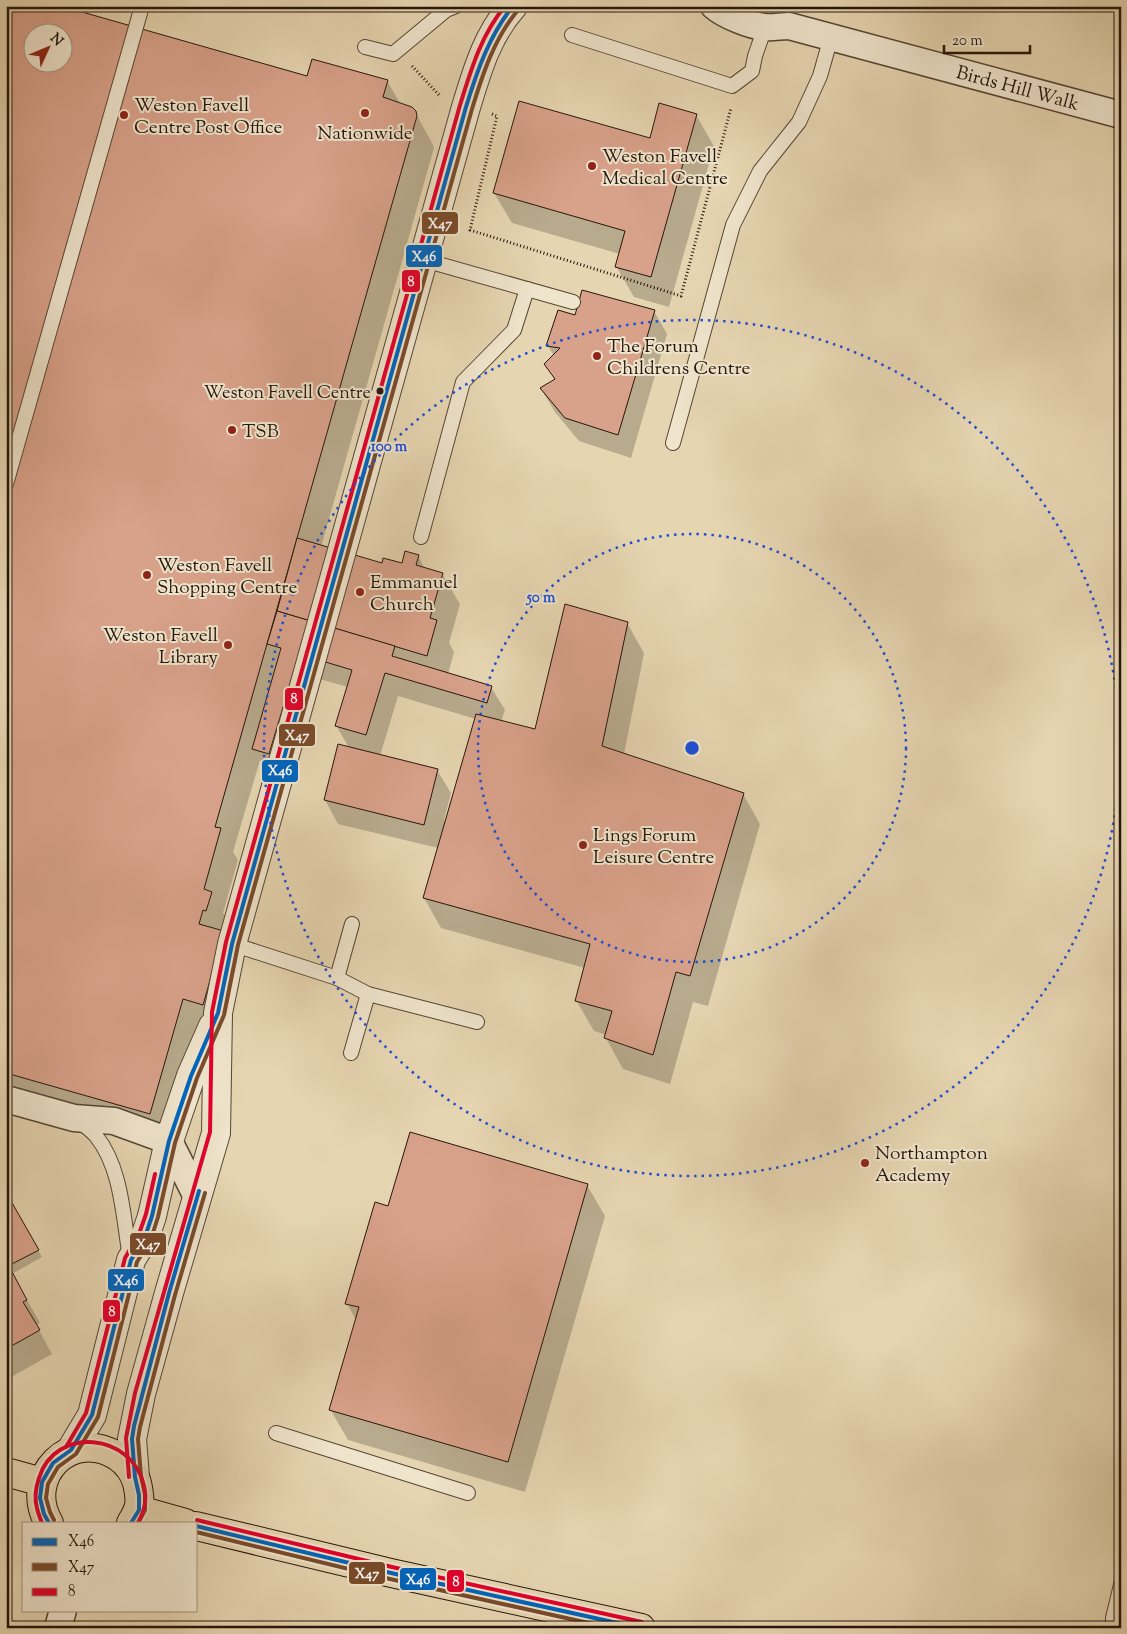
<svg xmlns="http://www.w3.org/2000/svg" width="1127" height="1634" font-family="'Sorts Mill Goudy',serif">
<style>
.shadow{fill:#0003;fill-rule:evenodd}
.building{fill:#d8a18a;stroke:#26160b;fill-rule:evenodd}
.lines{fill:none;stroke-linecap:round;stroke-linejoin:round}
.service-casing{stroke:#564634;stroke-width:16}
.minor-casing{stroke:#564634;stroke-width:29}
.tertiary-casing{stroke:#564634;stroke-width:30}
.primary-casing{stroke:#26160b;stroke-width:30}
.path{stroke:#26160b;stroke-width:3;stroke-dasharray:1 2.5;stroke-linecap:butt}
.service{stroke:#efe4cc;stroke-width:14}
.minor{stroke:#efe4cc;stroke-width:26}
.tertiary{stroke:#efe4cc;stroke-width:28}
.primary{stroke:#e6d5b1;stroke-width:28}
.bus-1-casing{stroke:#efe4cc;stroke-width:8}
.bus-2-casing{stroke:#efe4cc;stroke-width:8}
.bus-3-casing{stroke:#efe4cc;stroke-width:8}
.bus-1{stroke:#0065bd;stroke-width:4}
.bus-2{stroke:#7a4b2a;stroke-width:4}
.bus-3{stroke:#e4002b;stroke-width:4}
.ring{fill:none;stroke:#1d4ed8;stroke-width:2.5;stroke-dasharray:2.5 5}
.poi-dot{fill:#8f2418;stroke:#efe4cc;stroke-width:2}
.bus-dot{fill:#26160b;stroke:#efe4cc;stroke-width:2}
.labels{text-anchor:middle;stroke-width:4;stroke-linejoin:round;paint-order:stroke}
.bus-label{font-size:18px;fill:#26160b;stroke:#efe4cc;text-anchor:end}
.street-label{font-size:19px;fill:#26160b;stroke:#efe4cc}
.poi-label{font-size:19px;fill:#26160b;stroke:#efe4cc;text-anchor:start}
.centre{fill:#1d4ed8;stroke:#efe4cc;stroke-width:2.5}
.ring-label{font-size:15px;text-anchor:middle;font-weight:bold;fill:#1d4ed8;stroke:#efe4cc;stroke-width:4;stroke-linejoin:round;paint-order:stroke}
.line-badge{stroke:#efe4cc;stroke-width:2}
.badge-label{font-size:14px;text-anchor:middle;font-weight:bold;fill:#fff}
</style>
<rect width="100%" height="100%" fill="#e6d5b1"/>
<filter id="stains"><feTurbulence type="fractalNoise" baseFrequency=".004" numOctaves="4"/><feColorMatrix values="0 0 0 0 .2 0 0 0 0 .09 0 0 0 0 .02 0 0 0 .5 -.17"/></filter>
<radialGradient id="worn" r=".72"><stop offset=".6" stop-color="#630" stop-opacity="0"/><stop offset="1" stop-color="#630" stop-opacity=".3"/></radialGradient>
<g class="shadow">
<path d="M 6,6 L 308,78 L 387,81 L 400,103 L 415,112 L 432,143 L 434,148 L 321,547 L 382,565 L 403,565 L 418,556 L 425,569 L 442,574 L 460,604 L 449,643 L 454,652 L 448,674 L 491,687 L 505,710 L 501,722 L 536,731 L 627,623 L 644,653 L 624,754 L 743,794 L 760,824 L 708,1006 L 693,1002 L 670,1084 L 623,1069 L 606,1038 L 607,1035 L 594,1031 L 576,1000 L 585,968 L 441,928 L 424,898 L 438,848 L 338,824 L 325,800 L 349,748 L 336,725 L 348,687 L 312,677 L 266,772 L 260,760 L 233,852 L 238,860 L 223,913 L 229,923 L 241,963 L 168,1143 L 6,1098 ZM 32,32 L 62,32 L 62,62 L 32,62 ZM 398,696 L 476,719 L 446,821 L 444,820 L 451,793 L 437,770 L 380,756 Z"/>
<polygon points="696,115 714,146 669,307 634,297 616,266 620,254 512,223 494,193 650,140"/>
<polygon points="654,311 667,334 631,458 579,441 555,412 541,389 555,380 546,364 554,356 548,346 575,317"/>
<polygon points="587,1185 605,1216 525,1492 348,1440 330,1409 356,1320 347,1304 389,1207"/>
<polygon points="11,1202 42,1257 12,1274 40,1323 36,1325 52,1354 6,1380 6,1205"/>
</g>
<g class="building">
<path d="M 6,6 L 61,6 L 307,76 L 312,59 L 388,80 L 383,97 L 412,107 L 416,111 L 417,116 L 215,827 L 221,828 L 204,889 L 212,892 L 206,911 L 203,910 L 199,924 L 224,931 L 203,1005 L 183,999 L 150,1114 L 6,1073 ZM 32,32 L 62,32 L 62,62 L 32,62 Z"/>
<polygon points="519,101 650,138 659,103 697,114 651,277 615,267 625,231 493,193"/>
<polygon points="582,290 655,310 618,435 565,418 540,388 555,379 544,364 560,348 546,346 558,310 575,315"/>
<polygon points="297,538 382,563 383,558 402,563 405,551 419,555 416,565 443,573 430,618 437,620 427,656 277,611"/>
<polygon points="565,604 628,622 602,746 744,793 690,976 676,972 653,1055 604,1038 612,1011 575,1001 590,944 423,898 476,714 535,729"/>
<polygon points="277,611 395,646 392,656 492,686 487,703 385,673 366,735 335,726 352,670 299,654 269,754 252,749 281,648 267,644"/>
<polygon points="338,744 438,769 424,825 324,800"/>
<polygon points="410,1132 588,1184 508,1462 329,1410 359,1307 345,1304 375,1202 388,1206"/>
<polygon points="11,1201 39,1250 6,1267 6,1203"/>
<polygon points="9,1266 27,1300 23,1302 40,1330 6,1349 6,1267"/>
</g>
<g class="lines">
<g class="service-casing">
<g id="service">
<polyline points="572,35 732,86 752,71 755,56 765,27"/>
<polyline points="365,47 393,54 446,10 456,6"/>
<polyline points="424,260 573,302"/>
<polyline points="673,443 733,225 760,171 799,122 820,76 831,37"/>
<polyline points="6,484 142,6"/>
<polyline points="421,537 463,382 514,330 527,289"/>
<polyline points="232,944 337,978 368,994 477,1022"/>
<polyline points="337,978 352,924"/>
<polyline points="351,1053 368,994"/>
<path d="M 78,1121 C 84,1125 91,1130 96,1136 C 122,1168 123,1218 130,1257"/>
<polyline points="276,1433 468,1493"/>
<polyline points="1113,1628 1113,1618 1121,1585"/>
</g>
</g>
<g class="minor-casing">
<g id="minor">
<path d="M 714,6 C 724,15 751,26 765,27 C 772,28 781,26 789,26 L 1121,115"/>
<polyline points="6,1099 74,1118 114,1121 169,1141 197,1197"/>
<polyline points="58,1628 63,1610"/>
</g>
</g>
<g class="tertiary-casing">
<g id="tertiary">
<polyline points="71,1450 92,1415 131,1260 145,1237 152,1216 169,1141 191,1076 213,1026"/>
<path d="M 135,1477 L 132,1439 L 141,1394 L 169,1293 L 216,1133 L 218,1013 L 232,944 L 466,107 C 477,71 487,35 513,6"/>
</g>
</g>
<g class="primary-casing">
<g id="primary">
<polyline points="6,1472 42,1482"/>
<polyline points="139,1510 185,1523"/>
<path d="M 49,1523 C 22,1477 71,1427 117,1456 C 126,1462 134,1472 137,1483 C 141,1501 141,1507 131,1523"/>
<polyline points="196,1526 391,1573 641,1628"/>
</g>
</g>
<g class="path">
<polyline points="412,66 440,96"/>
<polyline points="492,114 497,116 470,230 681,296 731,108"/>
</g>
<use href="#service" class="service"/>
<use href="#minor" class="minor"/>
<use href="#tertiary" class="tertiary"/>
<use href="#primary" class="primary"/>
<g class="bus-1-casing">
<g id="bus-1">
<path d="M 49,1523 L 44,1514 L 40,1498 L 42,1482 L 53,1463 L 71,1450 L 92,1415 L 131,1260 L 145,1237 L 152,1216 L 169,1141 L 191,1076 L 218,1013 L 232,944 L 466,107 C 477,71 489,36 513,6"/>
<polyline points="131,1523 139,1510 139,1495 135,1477 132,1439 134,1426 169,1293 199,1191"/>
<polyline points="196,1526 391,1573 640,1628"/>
</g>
</g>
<g class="bus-2-casing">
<g id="bus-2">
<path d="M 54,1520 L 50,1512 L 46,1498 L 48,1484 L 58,1467 L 76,1454 L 98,1417 L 137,1262 L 151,1239 L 158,1217 L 175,1143 L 197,1078 L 224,1015 L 238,945 L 472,109 C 483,73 494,39 518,10"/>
<polyline points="138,1523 145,1510 145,1494 141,1476 138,1439 140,1427 175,1295 205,1193"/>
<polyline points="196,1532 390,1579 611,1628"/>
</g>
</g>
<g class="bus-3-casing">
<g id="bus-3">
<polyline points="66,1447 86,1413 125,1258 139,1234 146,1214 155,1174"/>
<path d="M 129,1477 L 126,1438 L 135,1393 L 210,1132 L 212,1012 L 226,942 L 460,105 C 471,70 481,35 505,6"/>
<polyline points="197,1520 392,1567 642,1622"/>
<path d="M 42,1523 C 40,1518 38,1513 37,1508 C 34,1498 36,1487 39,1478 C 55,1425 133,1433 144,1486 C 147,1500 145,1510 138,1523"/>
</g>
</g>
<use href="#bus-1" class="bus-1"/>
<use href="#bus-2" class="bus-2"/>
<use href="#bus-3" class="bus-3"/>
</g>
<g class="ring">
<circle cx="692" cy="748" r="214"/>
<circle cx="692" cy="748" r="428"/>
</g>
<g class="poi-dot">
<circle cx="365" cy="113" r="5"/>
<circle cx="124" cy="115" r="5"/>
<circle cx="592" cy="166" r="5"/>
<circle cx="597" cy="356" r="5"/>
<circle cx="232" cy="430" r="5"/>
<circle cx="147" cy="575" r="5"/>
<circle cx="360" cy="592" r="5"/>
<circle cx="228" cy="645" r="5"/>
<circle cx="583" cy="845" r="5"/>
<circle cx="865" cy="1163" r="5"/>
</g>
<circle class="bus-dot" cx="380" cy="391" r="4.5"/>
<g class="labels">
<g class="bus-label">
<text x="371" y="398">Weston Favell Centre</text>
</g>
<g class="street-label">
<text transform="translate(1018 87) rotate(15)" y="7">Birds Hill Walk</text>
</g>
<g class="poi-label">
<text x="134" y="111">Weston Favell<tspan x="134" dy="22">Centre Post Office</tspan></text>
<text x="365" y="139" text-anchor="middle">Nationwide</text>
<text x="602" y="162">Weston Favell<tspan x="602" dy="22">Medical Centre</tspan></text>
<text x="607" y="352">The Forum<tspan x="607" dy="22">Childrens Centre</tspan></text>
<text x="242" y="437">TSB</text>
<text x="157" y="571">Weston Favell<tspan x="157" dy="22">Shopping Centre</tspan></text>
<text x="370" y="588">Emmanuel<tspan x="370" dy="22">Church</tspan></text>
<text x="218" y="641" text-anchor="end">Weston Favell<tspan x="218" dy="22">Library</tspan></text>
<text x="593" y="841">Lings Forum<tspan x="593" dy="22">Leisure Centre</tspan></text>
<text x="875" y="1159">Northampton<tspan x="875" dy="22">Academy</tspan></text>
</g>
</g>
<circle cx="692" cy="748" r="8" class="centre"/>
<g class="ring-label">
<text x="389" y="451">100 m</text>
<text x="541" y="602">50 m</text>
</g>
<g class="line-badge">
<rect x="421" y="211" width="38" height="24" rx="5" fill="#7a4b2a"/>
<rect x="405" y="244" width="38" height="24" rx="5" fill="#0065bd"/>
<rect x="401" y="269" width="20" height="24" rx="5" fill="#e4002b"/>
<rect x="284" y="687" width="20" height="24" rx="5" fill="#e4002b"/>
<rect x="278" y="723" width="38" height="24" rx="5" fill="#7a4b2a"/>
<rect x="261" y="759" width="38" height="24" rx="5" fill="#0065bd"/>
<rect x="129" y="1232" width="38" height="24" rx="5" fill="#7a4b2a"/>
<rect x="107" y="1268" width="38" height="24" rx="5" fill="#0065bd"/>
<rect x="102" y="1299" width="19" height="24" rx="5" fill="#e4002b"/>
<rect x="348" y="1561" width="38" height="24" rx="5" fill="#7a4b2a"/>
<rect x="399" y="1567" width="38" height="24" rx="5" fill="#0065bd"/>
<rect x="446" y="1569" width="19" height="24" rx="5" fill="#e4002b"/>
</g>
<g class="badge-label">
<text x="440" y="228">X47</text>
<text x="424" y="261">X46</text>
<text x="411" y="286">8</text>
<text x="294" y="703">8</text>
<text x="297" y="740">X47</text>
<text x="280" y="775">X46</text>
<text x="148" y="1249">X47</text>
<text x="126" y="1285">X46</text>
<text x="112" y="1316">8</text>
<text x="367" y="1578">X47</text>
<text x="418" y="1584">X46</text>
<text x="456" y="1586">8</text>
</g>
<rect width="1127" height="1634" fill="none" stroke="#e6d5b1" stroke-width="25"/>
<rect x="8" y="8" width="1112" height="1619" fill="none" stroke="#26160b" stroke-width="2.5"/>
<rect x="12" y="12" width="1102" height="1609" fill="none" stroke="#26160b"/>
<rect x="22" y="1522" width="175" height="90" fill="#efe4cc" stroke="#9f927f"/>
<rect x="32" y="1538" width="25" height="8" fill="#0065bd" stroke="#9f927f"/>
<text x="68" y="1546" font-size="15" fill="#26160b">X46</text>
<rect x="32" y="1563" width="25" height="8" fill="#7a4b2a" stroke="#9f927f"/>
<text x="68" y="1572" font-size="15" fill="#26160b">X47</text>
<rect x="32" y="1588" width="25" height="8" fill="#e4002b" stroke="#9f927f"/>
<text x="68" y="1596" font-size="15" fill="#26160b">8</text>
<g transform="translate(48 48) rotate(46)"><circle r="24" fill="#efe4cc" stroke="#9f927f"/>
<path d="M0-4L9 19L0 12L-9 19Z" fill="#8f2418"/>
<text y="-8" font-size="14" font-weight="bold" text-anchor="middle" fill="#26160b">N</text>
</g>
<path d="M944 45v8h86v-8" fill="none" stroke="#26160b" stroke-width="2.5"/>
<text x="952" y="45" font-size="15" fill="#26160b" stroke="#efe4cc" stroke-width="4" paint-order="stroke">20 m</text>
<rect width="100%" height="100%" filter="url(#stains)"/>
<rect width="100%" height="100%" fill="url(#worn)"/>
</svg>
